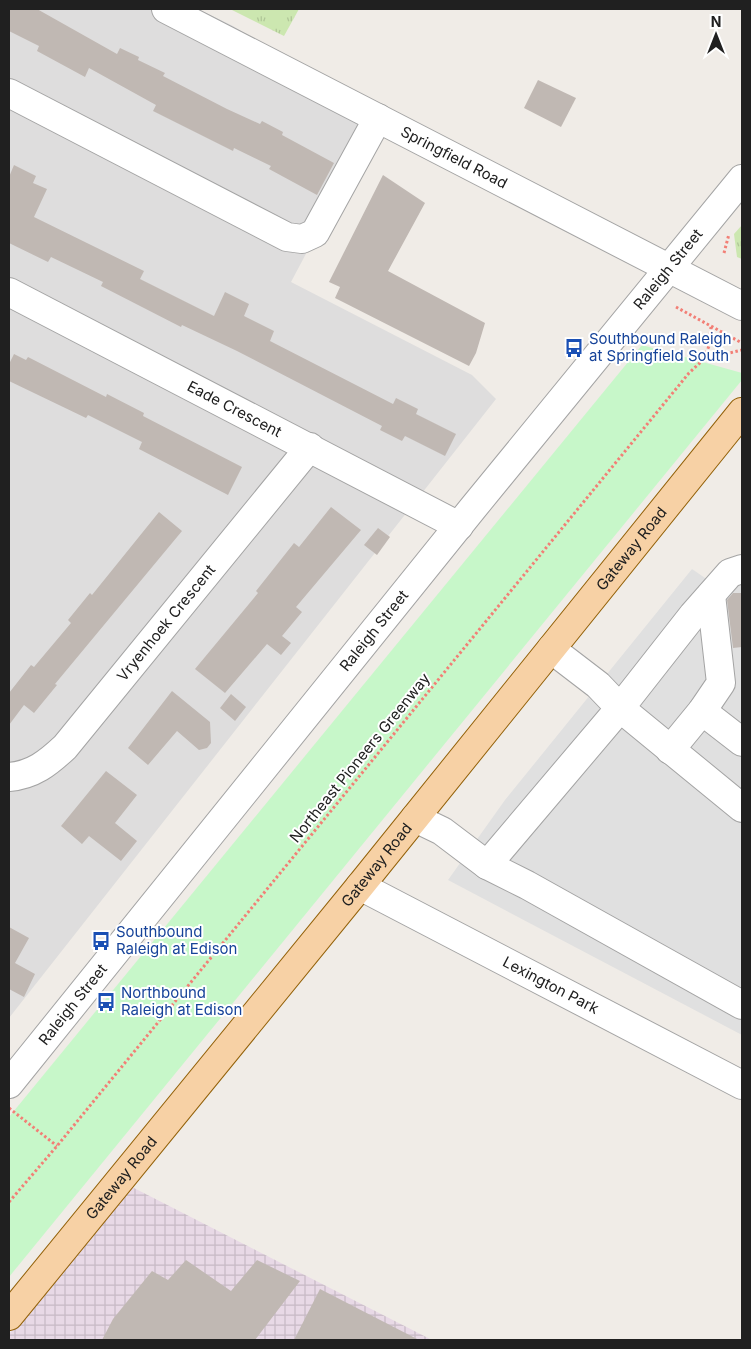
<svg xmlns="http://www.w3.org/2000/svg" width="751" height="1349" font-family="Inter,sans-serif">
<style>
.residential{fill:#dedddd}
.industrial{fill:url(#industrial-grid)}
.grass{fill:url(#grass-tufts)}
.park{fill:#c7f7c9}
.parking{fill:#e0e0e0}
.building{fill:#c0b8b3}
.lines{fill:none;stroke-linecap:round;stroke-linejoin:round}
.minor-casing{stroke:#a4a4a4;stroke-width:30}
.major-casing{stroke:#936109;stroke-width:30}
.path{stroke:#f27f76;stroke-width:3;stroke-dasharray:2.5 2.5;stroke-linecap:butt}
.minor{stroke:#fff;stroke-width:28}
.major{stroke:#f7d1a5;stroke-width:28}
.labels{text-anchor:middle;stroke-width:4;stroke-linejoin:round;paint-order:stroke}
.street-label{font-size:15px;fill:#202020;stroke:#fff}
.transit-label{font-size:15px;fill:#164399;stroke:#fff;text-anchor:start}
</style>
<defs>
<pattern id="industrial-grid" width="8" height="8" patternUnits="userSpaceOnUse" patternTransform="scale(1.25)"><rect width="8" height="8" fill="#e8d9e6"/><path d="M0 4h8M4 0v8" fill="none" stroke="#c7bac5"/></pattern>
<pattern id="grass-tufts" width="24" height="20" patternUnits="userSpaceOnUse" patternTransform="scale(1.25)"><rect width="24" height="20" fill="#cce7b0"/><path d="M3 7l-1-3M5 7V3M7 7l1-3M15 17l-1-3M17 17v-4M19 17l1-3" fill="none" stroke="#afc697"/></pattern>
</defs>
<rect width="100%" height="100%" fill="#f0ece7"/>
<polygon class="residential" points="9,9 198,9 233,26 378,118 291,282 472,375 496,399 9,1018"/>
<polygon class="industrial" points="130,1186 432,1340 9,1340 9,1334"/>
<g class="grass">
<polygon points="230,9 299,9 284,36"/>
<polygon points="742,225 742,259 737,257 734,234"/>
</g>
<polygon class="park" points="642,345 742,373 742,380 9,1277 9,1117"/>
<polygon class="parking" points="742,556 742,1035 448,880 505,800 692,569 708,580 727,559"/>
<g class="building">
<polygon points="9,9 37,9 117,54 120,48 139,57 138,60 165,73 163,76 227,109 260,124 262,121 283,132 282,135 334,163 317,195 269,169 271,166 234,148 233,151 153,111 156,105 89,68 85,77 37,51 39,46 9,31"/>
<polygon points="538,80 576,98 561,127 524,108"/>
<polygon points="14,165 36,176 33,183 47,189 34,217 144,271 140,279 214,316 225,292 249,304 244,316 274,331 270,341 393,404 396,398 418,409 416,414 456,434 445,456 405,436 402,441 380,430 382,426 237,351 182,325 181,327 101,286 103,282 51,257 48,262 9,243 9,177"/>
<polygon points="383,175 425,203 388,271 485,323 476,353 469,366 335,298 340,287 329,282"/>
<polygon points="14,354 26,360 28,357 106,397 107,394 144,413 143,416 242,467 228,495 139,449 142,442 88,415 86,418 9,381 9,364"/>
<polygon points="331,507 361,530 296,607 302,612 282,636 291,643 281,655 267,644 225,693 195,669 258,593 256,591 294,543 299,547"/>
<polygon points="159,512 182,531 55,684 57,685 34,713 24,705 9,725 9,693 31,665 34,667 71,623 68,620 90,593 92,595"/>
<polygon points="378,528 390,537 377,555 364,545"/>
<polygon points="733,593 742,593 742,647 733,648 727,600"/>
<polygon points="172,691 210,722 211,743 207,748 199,750 177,731 148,765 128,748"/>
<polygon points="231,694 246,707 235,721 220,708"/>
<polygon points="106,771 137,795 115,823 137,841 121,861 89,836 82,844 61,826"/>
<polygon points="9,927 29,938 15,963 35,974 24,997 9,989"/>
<polygon points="186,1260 231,1291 257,1260 300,1281 255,1340 102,1340 113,1319 152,1271 168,1280"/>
<polygon points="320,1289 419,1340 294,1340"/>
</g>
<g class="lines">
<g class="minor-casing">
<g id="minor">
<path id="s1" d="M 166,9 L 742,306"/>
<polyline points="9,93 287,237 302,239 315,233 378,118"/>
<path id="s2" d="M 9,292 L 459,526"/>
<polyline points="742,569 730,573 693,615 620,708 742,808"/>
<polyline points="702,711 742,742"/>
<polyline points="670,750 702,711 721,683 711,595"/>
<path id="s3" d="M 9,777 C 33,775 48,763 65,747 L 310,447"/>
<polyline points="415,818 442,831 487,865 527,885 742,1005"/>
<polyline points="487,865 620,708 598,685 551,649"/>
<path id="s4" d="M 360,886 L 742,1085"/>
<path id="s5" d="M 9,1084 L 473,508 L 742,179"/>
</g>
</g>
<g class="major-casing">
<g id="major">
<path id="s6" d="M 9,1316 L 360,886 L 742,412"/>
</g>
</g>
<g class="path">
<polyline points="724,253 729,234"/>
<polyline points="676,307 742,343"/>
<polyline points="704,358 709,346 711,327"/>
<polyline points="9,1108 57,1146"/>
<polyline points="9,1202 57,1146 689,373 704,359 742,350"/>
</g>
<use href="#minor" class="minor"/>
<use href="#major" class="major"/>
</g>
<defs>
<g id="bus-bare" transform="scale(1.5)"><path d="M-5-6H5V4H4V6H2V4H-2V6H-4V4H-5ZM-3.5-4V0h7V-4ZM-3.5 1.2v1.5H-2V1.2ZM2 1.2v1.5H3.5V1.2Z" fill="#1a4fb4" stroke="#fff" stroke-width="2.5" paint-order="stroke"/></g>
</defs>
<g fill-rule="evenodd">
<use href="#bus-bare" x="574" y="348"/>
<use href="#bus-bare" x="101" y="941"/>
<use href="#bus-bare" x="106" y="1002"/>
</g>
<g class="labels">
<g class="street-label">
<text dy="5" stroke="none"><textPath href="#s1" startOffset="324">Springfield Road</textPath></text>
<text dy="5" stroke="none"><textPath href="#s5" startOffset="1048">Raleigh Street</textPath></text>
<text dy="5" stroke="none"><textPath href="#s2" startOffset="254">Eade Crescent</textPath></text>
<text dy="5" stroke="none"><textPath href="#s6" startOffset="988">Gateway Road</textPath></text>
<text dy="5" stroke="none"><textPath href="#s3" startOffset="225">Vryenhoek Crescent</textPath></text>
<text dy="5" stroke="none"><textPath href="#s5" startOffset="582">Raleigh Street</textPath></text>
<text transform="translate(360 758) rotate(-51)" y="5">Northeast Pioneers Greenway</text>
<text dy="5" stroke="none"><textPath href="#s6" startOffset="582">Gateway Road</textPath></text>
<text dy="5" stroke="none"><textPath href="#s4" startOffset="215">Lexington Park</textPath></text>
<text dy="5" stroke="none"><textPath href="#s5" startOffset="102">Raleigh Street</textPath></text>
<text dy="5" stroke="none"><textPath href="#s6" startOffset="178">Gateway Road</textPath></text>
</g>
<g class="transit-label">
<text x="589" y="344">Southbound Raleigh<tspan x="589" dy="17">at Springfield South</tspan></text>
<text x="116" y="937">Southbound<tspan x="116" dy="17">Raleigh at Edison</tspan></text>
<text x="121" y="998">Northbound<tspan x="121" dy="17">Raleigh at Edison</tspan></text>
</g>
</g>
<rect width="751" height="1349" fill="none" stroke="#202020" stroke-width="20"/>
<g transform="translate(716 35)" stroke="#ffffff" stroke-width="4" paint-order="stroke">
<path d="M0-4L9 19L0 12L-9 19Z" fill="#202020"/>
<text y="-8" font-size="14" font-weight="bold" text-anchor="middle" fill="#202020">N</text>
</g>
</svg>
